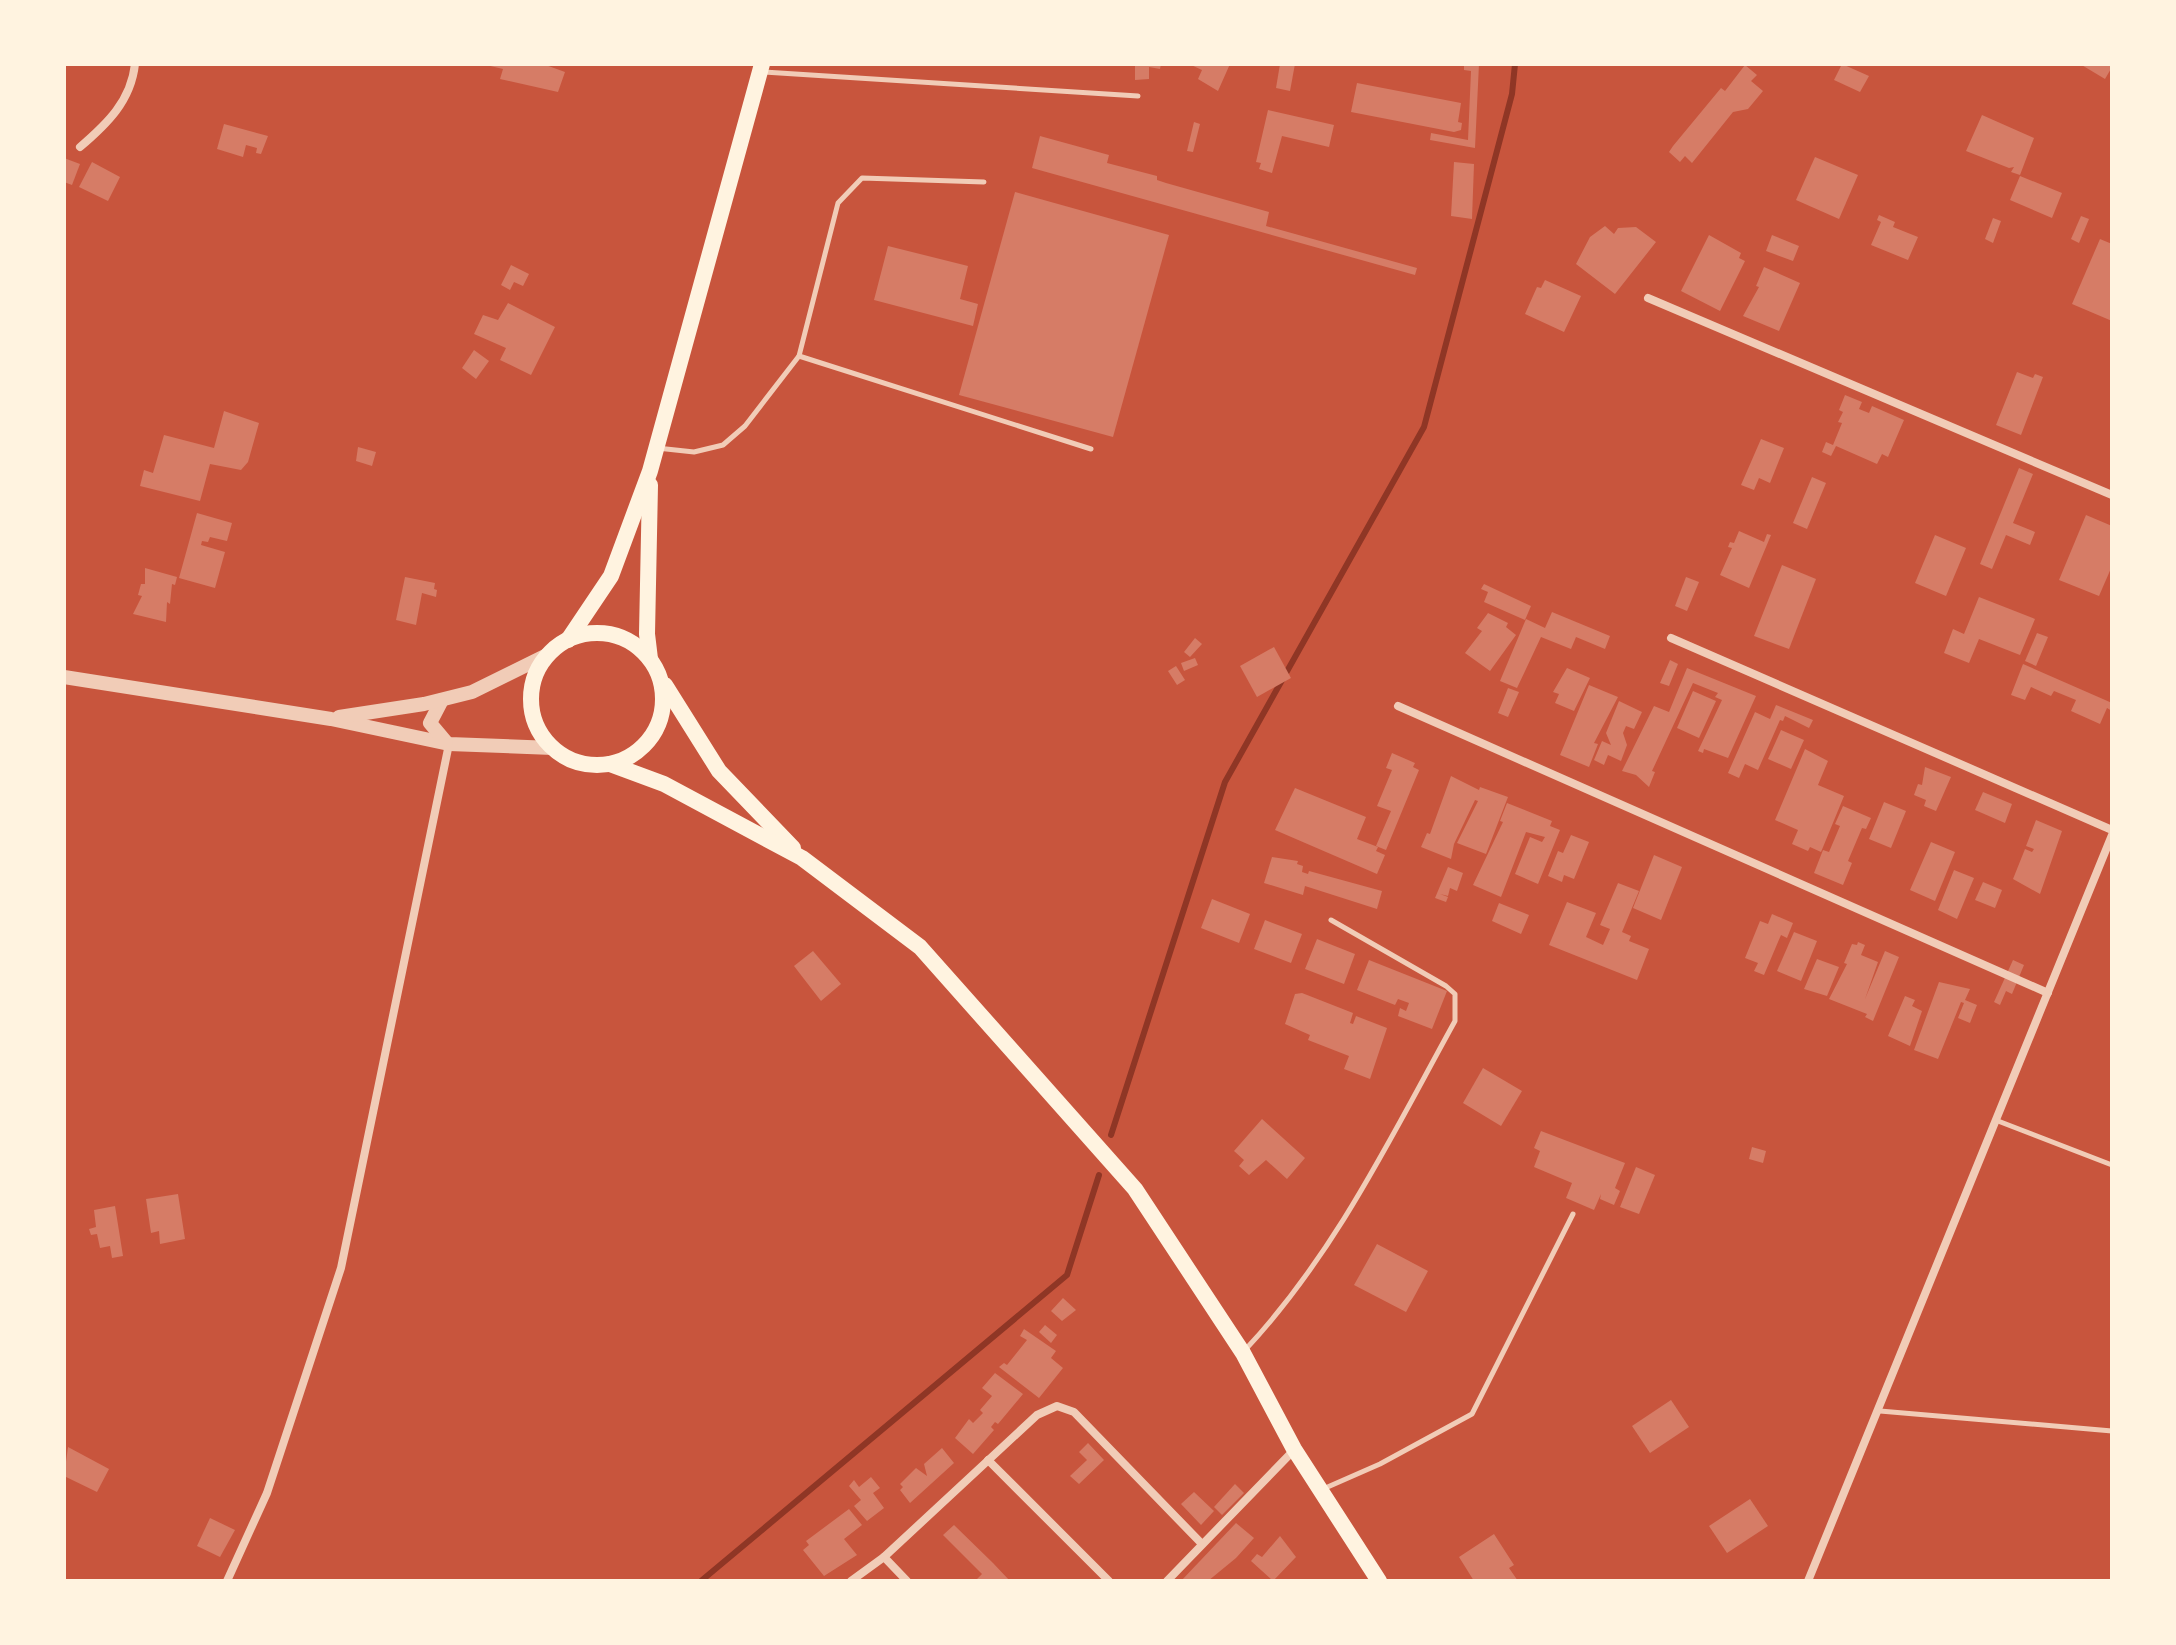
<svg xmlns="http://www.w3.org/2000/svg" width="2176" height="1645" font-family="Figtree,sans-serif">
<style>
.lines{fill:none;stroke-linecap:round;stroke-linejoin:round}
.stream{stroke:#8f3625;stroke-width:6}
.building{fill:#d67c66}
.service{stroke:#f1ccb7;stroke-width:5}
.minor{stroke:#f1ccb7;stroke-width:8}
.tertiary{stroke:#f1ccb7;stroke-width:14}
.secondary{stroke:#fff3e0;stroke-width:16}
</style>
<rect width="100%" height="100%" fill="#c8553d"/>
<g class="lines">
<g class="stream">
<polyline points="1111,1135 1225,782 1424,427 1512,94 1515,64"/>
<polyline points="701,1581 1067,1275 1099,1175"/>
</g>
</g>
<g class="building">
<polygon points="482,64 543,64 565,72 558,92 500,79 503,69"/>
<polygon points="1161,64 1160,69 1149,67 1149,79 1135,80 1135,66"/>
<polygon points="1189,64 1230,64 1218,91 1198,79 1202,70"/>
<polygon points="1280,64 1295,64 1290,91 1276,88"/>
<polygon points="1464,64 1479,64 1475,148 1430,140 1431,133 1468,140 1471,71 1464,70"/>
<polygon points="1842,64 1869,76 1860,92 1834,80"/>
<polygon points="2080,64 2112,64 2112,67 2105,79"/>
<polygon points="1745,65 1757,75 1751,81 1763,91 1748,109 1733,112 1692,163 1685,156 1680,162 1669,152 1673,146 1721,88 1725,91"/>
<polygon points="1357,83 1461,103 1458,122 1462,123 1461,130 1454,132 1351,112"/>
<polygon points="1268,110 1334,125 1329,147 1282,136 1272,173 1259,169 1261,163 1256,162"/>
<polygon points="1982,115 2034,138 2020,175 2011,172 2014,167 2009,168 1966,151"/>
<polygon points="1194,122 1200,124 1193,152 1187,151"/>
<polygon points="224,124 268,136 261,154 256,153 257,148 246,145 243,157 217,149"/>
<polygon points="1040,136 1109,155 1107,163 1157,176 1157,180 1166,183 1269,212 1266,226 1417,268 1415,275 1032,168"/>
<polygon points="1815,157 1858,175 1839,219 1796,200"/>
<polygon points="64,158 80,164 72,185 64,182"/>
<polygon points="92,162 120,177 108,201 79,187"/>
<polygon points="1454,162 1474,164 1472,219 1451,216"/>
<polygon points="2020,176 2062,193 2052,218 2010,200"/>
<polygon points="1015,192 1169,235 1113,437 959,395"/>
<polygon points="1879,215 1895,222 1893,227 1918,237 1908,260 1871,245 1881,222 1877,220"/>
<polygon points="2081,216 2089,219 2079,243 2071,239"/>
<polygon points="1993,218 2001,221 1993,243 1985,239"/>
<polygon points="1605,226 1614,234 1618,228 1636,227 1656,242 1615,294 1576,264 1590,237"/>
<polygon points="1709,235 1741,253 1739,258 1745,261 1720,311 1681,291"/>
<polygon points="1772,235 1799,246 1793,261 1766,251"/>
<polygon points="2100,239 2112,244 2112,321 2072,304"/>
<polygon points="888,246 968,266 960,299 978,304 973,326 874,300"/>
<polygon points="511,265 529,274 523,286 514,282 510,290 501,285"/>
<polygon points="1764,267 1800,283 1779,331 1743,316 1759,287 1756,286"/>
<polygon points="1545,280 1581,296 1564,332 1525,314 1537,287 1541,288"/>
<polygon points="508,303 555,327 531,375 500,360 506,348 474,334 483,315 498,320"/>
<polygon points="474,350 489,361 476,379 462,368"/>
<polygon points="2017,372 2033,378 2035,374 2043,377 2021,435 1996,425"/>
<polygon points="1845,395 1862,402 1859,409 1869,413 1872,406 1904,420 1888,457 1882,454 1877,464 1836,446 1831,456 1822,452 1826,442 1833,445 1842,423 1838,422 1843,412 1839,410"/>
<polygon points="224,411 259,423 248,462 241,470 210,464 200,501 140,486 144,470 153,473 164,435 214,448"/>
<polygon points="1761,439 1784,448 1770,483 1759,478 1754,490 1741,485"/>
<polygon points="358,447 376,452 372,466 356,461"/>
<polygon points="2019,468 2033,474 2013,523 2035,532 2030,545 2006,535 1992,569 1980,564"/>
<polygon points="1812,477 1826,483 1807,529 1793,523"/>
<polygon points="197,513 232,523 227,541 210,537 208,542 202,541 201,545 225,552 215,588 179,578"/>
<polygon points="2086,515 2112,526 2112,566 2099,596 2059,580"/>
<polygon points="1739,531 1764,542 1767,534 1771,535 1749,588 1720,575 1732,548 1728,547 1730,542 1734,543"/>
<polygon points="1935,535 1966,548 1946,596 1915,583"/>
<polygon points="1782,565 1816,579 1789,649 1754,636"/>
<polygon points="145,568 177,577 175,585 172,584 170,604 167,602 166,622 133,614 142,596 138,595 141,584 145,584"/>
<polygon points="405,577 435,583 434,589 437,590 436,597 422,593 416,625 396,620"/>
<polygon points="1686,577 1699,582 1687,611 1675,606"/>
<polygon points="1484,584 1531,606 1525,620 1484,602 1488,592 1481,589"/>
<polygon points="1979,597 2035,619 2020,655 1979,639 1969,663 1944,653 1953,629 1964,634"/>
<polygon points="1552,612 1610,636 1605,649 1576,637 1571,649 1541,637 1517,688 1500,681 1526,619 1545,628"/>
<polygon points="1488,613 1508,623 1506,627 1516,635 1490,671 1465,653 1482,631 1477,628"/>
<polygon points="2037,633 2048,637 2036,666 2025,661"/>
<polygon points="1195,638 1202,644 1190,657 1184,652"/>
<polygon points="1274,647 1291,678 1257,697 1240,666"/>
<polygon points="1195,658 1198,665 1184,671 1181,663"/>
<polygon points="1670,660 1678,664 1669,686 1660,683"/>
<polygon points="2023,664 2112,703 2112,711 2107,708 2100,724 2071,711 2076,700 2054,691 2051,696 2031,687 2025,700 2011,695"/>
<polygon points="1176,666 1185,680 1177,685 1168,671"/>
<polygon points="1567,668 1590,678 1574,711 1555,703 1559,694 1553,692"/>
<polygon points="1687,668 1756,696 1728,758 1704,749 1703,753 1698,751 1722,700 1715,697 1718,693 1693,683 1652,771 1655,772 1649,787 1636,775 1622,771 1654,706 1669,712"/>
<polygon points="1589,685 1618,697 1594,743 1598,744 1589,767 1560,755"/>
<polygon points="1508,688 1519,692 1508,717 1498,713"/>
<polygon points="1693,691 1716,701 1699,738 1677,728"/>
<polygon points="1619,701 1642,712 1634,729 1626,726 1623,733 1627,745 1621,761 1608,755 1604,765 1594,760 1602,741 1611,745 1606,733"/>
<polygon points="1776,705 1813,720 1809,728 1785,716 1783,721 1780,720 1758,770 1745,764 1739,778 1728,773 1755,712 1770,719"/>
<polygon points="1781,730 1804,740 1791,769 1768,759"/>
<polygon points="1805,749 1828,761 1818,785 1844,796 1821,852 1810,847 1808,851 1792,844 1798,830 1775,820"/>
<polygon points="1392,753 1415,763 1413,767 1419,770 1386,850 1376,846 1391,811 1377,806 1392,770 1386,768"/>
<polygon points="1925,767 1951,777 1936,811 1924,806 1926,800 1914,795 1918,784 1922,785"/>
<polygon points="1451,776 1479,790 1480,787 1508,797 1486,854 1457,843 1478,801 1475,800 1454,844 1451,859 1421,847 1427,833 1430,834"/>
<polygon points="1295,788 1366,817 1357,839 1378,847 1376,851 1385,855 1377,874 1275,830"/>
<polygon points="1983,792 2012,804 2005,823 1975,810"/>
<polygon points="1884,802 1906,811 1891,848 1869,839"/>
<polygon points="1507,803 1552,821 1550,826 1560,830 1538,884 1515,874 1530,837 1542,842 1545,837 1526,832 1501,897 1473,885 1503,822 1500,821"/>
<polygon points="1843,806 1871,818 1866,829 1862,828 1848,861 1852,863 1843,885 1814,873 1823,850 1829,852 1840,826 1835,824"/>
<polygon points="2036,820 2062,831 2040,894 2013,879 2025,849 2032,852 2034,849 2026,846"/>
<polygon points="1571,835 1589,842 1574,879 1564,875 1562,882 1548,876 1558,851 1563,853"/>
<polygon points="1931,842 1955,852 1935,901 1910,890"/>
<polygon points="1654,855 1682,867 1661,920 1633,908"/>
<polygon points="1272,857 1298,861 1297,864 1303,866 1302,872 1308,874 1309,871 1382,891 1377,909 1305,886 1303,895 1264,883"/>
<polygon points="1448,867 1463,873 1457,891 1450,888 1448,896 1440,894 1448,897 1446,902 1435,898"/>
<polygon points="1954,870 1974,878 1957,919 1938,910"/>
<polygon points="1983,882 2002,890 1995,908 1975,900"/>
<polygon points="1618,883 1639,891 1622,932 1631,936 1629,941 1649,949 1637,980 1549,945 1567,902 1596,913 1586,937 1603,945 1610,929 1600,925"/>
<polygon points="1212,899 1250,914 1239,943 1201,928"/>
<polygon points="1499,903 1529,915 1521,934 1492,921"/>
<polygon points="1772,914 1793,923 1787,938 1781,935 1764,975 1754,971 1758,963 1745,958 1760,921 1768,924"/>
<polygon points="1265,920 1302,934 1291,963 1254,949"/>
<polygon points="1794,932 1817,941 1801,981 1777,971"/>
<polygon points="1317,939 1355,954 1344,984 1305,969"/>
<polygon points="1858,942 1865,945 1861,955 1878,962 1865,999 1885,951 1899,957 1873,1021 1865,1017 1867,1014 1829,999 1847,964 1844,963 1852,944 1857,945"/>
<polygon points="813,951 841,984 821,1001 794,966"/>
<polygon points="1817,959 1839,967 1827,996 1804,989"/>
<polygon points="1369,960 1447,991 1432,1029 1398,1016 1400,1008 1406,1011 1409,1003 1398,999 1395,1005 1357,990"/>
<polygon points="2013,960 2024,965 2012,994 2006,991 2000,1005 1994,1002"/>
<polygon points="1939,982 1970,989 1965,1000 1977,1005 1970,1023 1958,1018 1964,1003 1961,1002 1938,1059 1914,1050"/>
<polygon points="1302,993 1353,1013 1350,1023 1353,1024 1356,1016 1387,1028 1370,1079 1344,1069 1349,1056 1308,1040 1310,1035 1285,1024 1295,994"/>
<polygon points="1905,996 1915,1000 1912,1006 1922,1011 1910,1046 1888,1036"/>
<polygon points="1483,1068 1522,1091 1501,1126 1463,1103"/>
<polygon points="1262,1119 1305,1158 1287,1179 1266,1160 1249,1175 1239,1166 1244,1160 1234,1151"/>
<polygon points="1541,1131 1625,1163 1615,1188 1620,1191 1614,1205 1600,1199 1601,1194 1594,1210 1566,1198 1572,1183 1534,1167 1540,1151 1534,1148"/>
<polygon points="1752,1147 1766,1151 1763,1163 1749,1159"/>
<polygon points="1636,1167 1655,1175 1639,1214 1620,1207"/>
<polygon points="178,1194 185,1239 160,1244 159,1231 151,1233 146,1199"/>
<polygon points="115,1206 123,1256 112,1258 110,1246 100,1248 97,1234 91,1235 89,1229 96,1227 94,1210"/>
<polygon points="1377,1244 1428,1271 1406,1312 1354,1285"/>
<polygon points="1063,1298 1076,1310 1062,1321 1051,1311"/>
<polygon points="1045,1325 1057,1335 1051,1343 1039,1332"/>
<polygon points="1024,1329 1056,1351 1051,1358 1063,1368 1039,1398 999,1367 1004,1363 1007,1365 1027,1340 1020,1336"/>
<polygon points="995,1373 1023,1394 998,1424 995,1422 991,1427 994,1430 973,1454 955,1438 969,1419 973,1423 983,1413 980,1410 992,1396 982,1388"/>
<polygon points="1671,1400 1689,1427 1650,1453 1632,1426"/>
<polygon points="1088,1443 1104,1460 1079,1484 1070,1476 1087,1460 1079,1452"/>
<polygon points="68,1447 109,1469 97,1492 64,1476"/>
<polygon points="942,1448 954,1463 910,1503 900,1490 903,1487 900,1484 916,1468 927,1476 924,1464"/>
<polygon points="871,1477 880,1488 873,1493 884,1508 867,1521 854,1506 861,1500 849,1486 854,1480 859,1487"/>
<polygon points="1235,1484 1244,1493 1222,1515 1214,1507"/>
<polygon points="1194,1492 1214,1511 1201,1525 1181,1504"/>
<polygon points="1750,1499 1768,1526 1727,1553 1709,1526"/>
<polygon points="849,1509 862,1525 844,1539 857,1555 824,1576 803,1550 809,1545 806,1541"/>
<polygon points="210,1518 235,1530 220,1557 197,1546"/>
<polygon points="1236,1523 1254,1538 1236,1558 1208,1581 1181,1581"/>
<polygon points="954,1525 993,1563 1010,1581 975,1581 982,1574 943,1535"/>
<polygon points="1494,1534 1514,1565 1509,1568 1518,1581 1474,1581 1459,1557"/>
<polygon points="1280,1536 1296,1557 1273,1581 1251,1561 1257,1554 1262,1557"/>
</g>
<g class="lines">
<g class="service">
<polyline points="764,72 1138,96"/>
<polyline points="799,356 1091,449"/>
<polyline points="657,448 694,452 723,445 745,426 799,356 838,203 862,178 984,182"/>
<polyline points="1998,1121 2112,1165"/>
<path d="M 1245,1350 C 1335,1254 1392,1135 1455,1021 L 1455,994 L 1446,986 L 1331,920"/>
<polyline points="1880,1411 2112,1431"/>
<polyline points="1323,1489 1380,1464 1472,1414 1573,1214"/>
</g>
<g class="minor">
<path d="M 80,147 C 107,124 131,101 135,64"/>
<polyline points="1648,298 2112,495"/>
<polyline points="1671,638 2112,830"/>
<polyline points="1398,706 2048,993"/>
<polyline points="988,1460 1109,1581"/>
<polyline points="884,1557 907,1581"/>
<polyline points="227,1581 267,1493 341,1268 449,744"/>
<polyline points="851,1581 884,1557 1037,1415 1057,1406 1074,1412 1202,1544"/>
<polyline points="1167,1581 1294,1450"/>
<polyline points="1808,1581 2112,835"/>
</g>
<g class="tertiary">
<polyline points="64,677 331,719 449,744 553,748"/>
<polyline points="442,700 430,723 446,742"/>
<polyline points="339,717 424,704 472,692 549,654"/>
</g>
<g class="secondary">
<polyline points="650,485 647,634 650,659"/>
<circle cx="597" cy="699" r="66"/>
<polyline points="568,640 611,576 650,471 762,64"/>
<polyline points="665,685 719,771 793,848"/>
<polyline points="610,764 664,784 802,858 920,947 1135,1189 1243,1353 1294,1449 1379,1581"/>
</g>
</g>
<rect width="2176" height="1645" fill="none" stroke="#fff3e0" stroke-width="132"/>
</svg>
